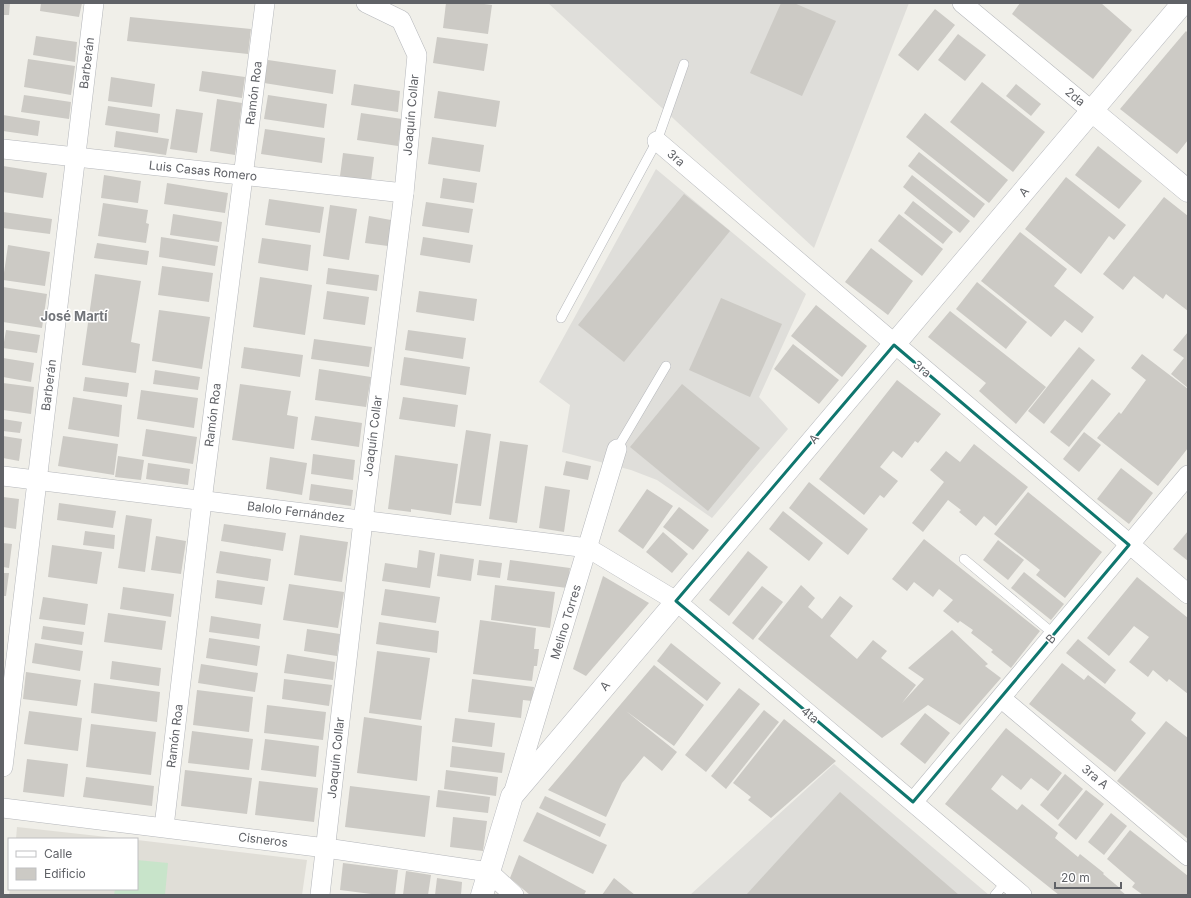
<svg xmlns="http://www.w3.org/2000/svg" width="1191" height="898" font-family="Inter,sans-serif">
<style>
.industrial{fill:#dfdeda}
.education{fill:#e0ded7}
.green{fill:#c8e4ca}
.building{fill:#cccac5}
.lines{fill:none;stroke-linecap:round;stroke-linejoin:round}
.lane-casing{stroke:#b5b7bb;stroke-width:10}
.street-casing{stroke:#b5b7bb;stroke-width:20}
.secondary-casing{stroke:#b7b9be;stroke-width:23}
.lane{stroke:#fff;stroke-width:9}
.street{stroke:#fff;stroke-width:19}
.secondary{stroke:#fff;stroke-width:22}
.marked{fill:none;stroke:#0f766e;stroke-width:3;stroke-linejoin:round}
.labels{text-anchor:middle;stroke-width:3;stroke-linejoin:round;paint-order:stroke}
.street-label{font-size:12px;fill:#606267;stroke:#fff}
.neighbourhood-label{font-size:13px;font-weight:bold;fill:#717479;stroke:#fff}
</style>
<rect width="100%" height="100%" fill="#f0efe9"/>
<g class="industrial">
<polygon points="548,3 909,3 814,248"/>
<polygon points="656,169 806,294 759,397 788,429 712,518 657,480 631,470 562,452 570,405 539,382"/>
<polygon points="834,764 989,895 690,895"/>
</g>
<g class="education">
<polygon points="17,827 125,839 16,839"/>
<polygon points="137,840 307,860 302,895 9,895 10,889 137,889"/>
</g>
<polygon class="green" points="137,860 168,863 165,895 114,895 115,889 137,889"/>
<g class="building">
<polygon points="3,3 10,3 9,15 3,15"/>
<polygon points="41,3 82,3 79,17 40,11"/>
<polygon points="446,3 476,3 492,5 488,34 443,28"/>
<polygon points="781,3 794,3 836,21 802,96 750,73"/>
<polygon points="1020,3 1101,3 1132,30 1093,79 1012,14"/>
<polygon points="935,9 955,25 918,71 898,55"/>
<polygon points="130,17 251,29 248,54 127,41"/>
<polygon points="1186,31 1188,33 1188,140 1177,154 1120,109"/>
<polygon points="958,34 986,55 965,81 938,60"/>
<polygon points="36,36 77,42 75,62 33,55"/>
<polygon points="437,37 488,44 484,71 433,63"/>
<polygon points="28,59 75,66 71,95 24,87"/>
<polygon points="268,60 336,70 333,94 264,83"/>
<polygon points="202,71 245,77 242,98 199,91"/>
<polygon points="111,77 155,84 152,107 108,101"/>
<polygon points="982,82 1045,132 1013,172 950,122"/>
<polygon points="354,84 400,91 398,112 351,105"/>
<polygon points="1016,84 1041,104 1031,116 1006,96"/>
<polygon points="438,91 500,101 496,127 434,118"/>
<polygon points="24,95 71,102 69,119 21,112"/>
<polygon points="268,95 327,104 324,128 264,119"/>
<polygon points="217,99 242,103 235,155 210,151"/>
<polygon points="108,106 160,114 158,133 105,125"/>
<polygon points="176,109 203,113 197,153 170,149"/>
<polygon points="361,113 402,119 398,146 357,140"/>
<polygon points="925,113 1008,180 989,203 906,137"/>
<polygon points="3,115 40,121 38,136 3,131"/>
<polygon points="265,129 325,138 322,163 261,154"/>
<polygon points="116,131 169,139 166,155 114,147"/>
<polygon points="432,137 484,145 480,172 428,164"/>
<polygon points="1098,146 1142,181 1119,209 1075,175"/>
<polygon points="919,152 985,204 974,218 908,166"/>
<polygon points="343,153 374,157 371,181 340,176"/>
<polygon points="3,166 47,173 43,198 3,192"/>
<polygon points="104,175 141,181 138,203 101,198"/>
<polygon points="912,175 970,221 960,233 903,187"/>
<polygon points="1066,177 1126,225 1114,240 1109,236 1081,274 1025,229"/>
<polygon points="443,178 477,183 474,203 440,198"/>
<polygon points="167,183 228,193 225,213 164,204"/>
<polygon points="684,194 730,231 624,362 578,325"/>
<polygon points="1164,197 1188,216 1188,311 1166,294 1163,299 1134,276 1123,290 1103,274"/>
<polygon points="269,199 324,207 320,233 265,225"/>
<polygon points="913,201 953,232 943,244 904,213"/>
<polygon points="426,202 473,209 469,233 422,226"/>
<polygon points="103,203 148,210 146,223 149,224 146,243 98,236"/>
<polygon points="330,205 357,209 349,260 323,256"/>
<polygon points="3,212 52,219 50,234 3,228"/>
<polygon points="173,214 222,222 219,242 170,235"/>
<polygon points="899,214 943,249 922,276 878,241"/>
<polygon points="369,216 391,220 388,246 365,243"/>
<polygon points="1020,232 1067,269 1054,286 1094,317 1082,333 1065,320 1051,337 981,281"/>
<polygon points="161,237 218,246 215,266 159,257"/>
<polygon points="423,237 473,245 470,263 420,255"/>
<polygon points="262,238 311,245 308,271 258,263"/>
<polygon points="97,243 149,251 147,265 94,258"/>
<polygon points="8,245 50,252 45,286 3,280"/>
<polygon points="871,248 913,281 888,315 845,282"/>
<polygon points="162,266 213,273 209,302 158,295"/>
<polygon points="328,268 379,275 377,291 326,284"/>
<polygon points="95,274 141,281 131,342 140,344 136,373 82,365"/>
<polygon points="260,277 312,285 305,335 253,327"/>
<polygon points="977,282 1027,322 1006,349 956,309"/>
<polygon points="3,287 47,294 42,328 3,322"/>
<polygon points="327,291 369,297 365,325 323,319"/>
<polygon points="419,291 477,299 474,321 416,312"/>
<polygon points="721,298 782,324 750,397 689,370"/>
<polygon points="816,305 867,346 842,377 791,336"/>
<polygon points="159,310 210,317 202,369 152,361"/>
<polygon points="950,311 1046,387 1016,424 979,391 986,383 928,337"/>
<polygon points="6,330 40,335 37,353 3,348"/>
<polygon points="408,330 466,338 463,359 405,350"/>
<polygon points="1188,332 1188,388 1171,374 1184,358 1173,350"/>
<polygon points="314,339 372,347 369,367 311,359"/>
<polygon points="793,344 839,380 819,404 774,369"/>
<polygon points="244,347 303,355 300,377 241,368"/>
<polygon points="1079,347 1095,360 1044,424 1028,411"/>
<polygon points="1142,354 1188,389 1188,448 1158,486 1097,438 1119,412 1121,414 1146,380 1131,368"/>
<polygon points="404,357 470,367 466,395 400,385"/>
<polygon points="3,358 34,363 31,382 3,377"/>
<polygon points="319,369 371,377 366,407 315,400"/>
<polygon points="155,370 200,377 198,390 153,384"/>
<polygon points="85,377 129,383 127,397 83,391"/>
<polygon points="1092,379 1111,394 1069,447 1050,432"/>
<polygon points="897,380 941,414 918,443 915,441 902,458 893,451 880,467 898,481 884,498 880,495 864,515 819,479"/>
<polygon points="3,383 34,387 31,414 3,410"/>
<polygon points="240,384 291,391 287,415 298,417 294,449 232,440"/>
<polygon points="682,384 760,448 708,511 630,447"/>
<polygon points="141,390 198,398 194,428 137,419"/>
<polygon points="73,397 122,405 119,437 68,429"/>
<polygon points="403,397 458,405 455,427 399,419"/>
<polygon points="315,416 362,423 359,447 311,440"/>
<polygon points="3,419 22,422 20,433 3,431"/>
<polygon points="146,429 197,437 193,464 142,456"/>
<polygon points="466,430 491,434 481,506 455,503"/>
<polygon points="1084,432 1101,445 1079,472 1063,459"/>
<polygon points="3,436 22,439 19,461 3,458"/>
<polygon points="63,436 118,444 114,475 58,466"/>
<polygon points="500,441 528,445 517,523 489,519"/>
<polygon points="974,444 1028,487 996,526 984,516 976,526 959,512 961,510 948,500 923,532 912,523 944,482 930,470 946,451 960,462"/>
<polygon points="313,454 355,460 353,480 311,474"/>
<polygon points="395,455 458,464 451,515 411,509 411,512 388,509"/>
<polygon points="118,456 144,460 141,480 115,477"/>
<polygon points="270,457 307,463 302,495 266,489"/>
<polygon points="566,461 591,466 588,480 563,475"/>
<polygon points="148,463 190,469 188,485 146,479"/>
<polygon points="1121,468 1153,493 1129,524 1097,499"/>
<polygon points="809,482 868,529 848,555 789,508"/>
<polygon points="311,484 353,490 351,506 309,500"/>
<polygon points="545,486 570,490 564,532 539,528"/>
<polygon points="647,489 673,506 643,549 618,531"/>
<polygon points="1028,492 1102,552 1065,598 1036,575 1040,570 994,534"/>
<polygon points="3,497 19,499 16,529 3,527"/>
<polygon points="59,503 116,511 113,528 57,520"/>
<polygon points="679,507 709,530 693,550 663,527"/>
<polygon points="783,511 823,543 809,561 769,529"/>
<polygon points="126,515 152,519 145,572 118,568"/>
<polygon points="224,524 286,533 283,551 221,541"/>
<polygon points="85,531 115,535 114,549 83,545"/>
<polygon points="1188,531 1188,561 1173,549"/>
<polygon points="663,532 688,554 672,573 646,552"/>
<polygon points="300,535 348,542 342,582 294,575"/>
<polygon points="156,536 186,541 181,574 151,570"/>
<polygon points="924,539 1040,631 1011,668 991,652 993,650 971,633 973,630 960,621 958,623 943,611 953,600 939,589 933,597 914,582 907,591 892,579"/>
<polygon points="998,540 1024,560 1008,580 983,560"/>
<polygon points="3,543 12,544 9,568 3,567"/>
<polygon points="52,545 102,552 97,584 48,577"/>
<polygon points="419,550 435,553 430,588 382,581 385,563 417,568"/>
<polygon points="220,551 271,559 268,581 216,573"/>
<polygon points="748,551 768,567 729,616 709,600"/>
<polygon points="440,554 474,559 471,581 437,576"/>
<polygon points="479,560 502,563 500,578 477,575"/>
<polygon points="510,560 570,568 567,588 507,580"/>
<polygon points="1024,572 1064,604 1051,620 1011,588"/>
<polygon points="3,573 9,573 6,596 3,596"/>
<polygon points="603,576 649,603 586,676 573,669"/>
<polygon points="1137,577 1188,618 1188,694 1169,679 1167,682 1153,670 1148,677 1129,662 1149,637 1134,626 1109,656 1087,638"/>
<polygon points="217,580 265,587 262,605 215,598"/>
<polygon points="289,584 344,592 338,628 283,620"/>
<polygon points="495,585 555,592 550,628 491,620"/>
<polygon points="801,585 815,598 808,607 822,619 840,596 853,606 830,636 857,659 873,640 887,651 881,658 916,685 902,703 924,679 908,668 952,630 988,664 985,666 1001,678 960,725 928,705 882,738 758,639"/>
<polygon points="762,586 783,602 753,640 732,623"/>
<polygon points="123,587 174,594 171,617 120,609"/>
<polygon points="385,589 440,597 436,623 381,615"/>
<polygon points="43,597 88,604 85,625 39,619"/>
<polygon points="108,613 166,621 162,650 104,642"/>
<polygon points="211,616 261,624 259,639 209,632"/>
<polygon points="480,620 536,628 534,649 539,649 537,666 534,666 532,681 473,674"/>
<polygon points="379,622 439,631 437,653 376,644"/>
<polygon points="43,626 84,632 82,645 41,639"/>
<polygon points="307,629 340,634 337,656 304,651"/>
<polygon points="209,638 260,646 257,666 206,658"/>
<polygon points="1078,639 1116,670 1105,684 1066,653"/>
<polygon points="35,643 83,651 80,671 32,663"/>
<polygon points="671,643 721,683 707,701 657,661"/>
<polygon points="377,651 430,658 421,720 369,713"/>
<polygon points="287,654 335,662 333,680 284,673"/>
<polygon points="112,661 161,668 159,686 110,679"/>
<polygon points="1062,663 1084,680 1088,675 1136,713 1131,720 1146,733 1115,772 1029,704"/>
<polygon points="201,664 258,673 255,692 198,683"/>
<polygon points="654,665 704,705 674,746 626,711 677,752 662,771 644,756 622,783 606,817 548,790"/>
<polygon points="26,672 81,680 77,706 23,699"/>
<polygon points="284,679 332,685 329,706 282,699"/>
<polygon points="472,679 534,687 532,701 523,700 521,718 468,712"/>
<polygon points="94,683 160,692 157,722 91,713"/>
<polygon points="739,688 760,704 706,772 685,755"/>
<polygon points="197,690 253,697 249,732 193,725"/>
<polygon points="267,705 326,712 323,740 264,733"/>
<polygon points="764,710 779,722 726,789 711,776"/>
<polygon points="29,711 82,718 78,751 24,744"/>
<polygon points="925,713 950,733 925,764 900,744"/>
<polygon points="364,717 422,726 417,781 357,773"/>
<polygon points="455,718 495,723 492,747 452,742"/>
<polygon points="784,719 836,761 771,818 748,800 751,797 733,783"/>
<polygon points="1166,721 1188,738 1188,839 1117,781"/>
<polygon points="91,724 156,732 151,775 86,767"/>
<polygon points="1006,728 1062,773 1048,791 1031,778 1021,790 1002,775 991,789 1017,810 1022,804 1058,833 1055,838 1078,857 1080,854 1104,873 1103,874 1121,889 1120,890 1126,895 1059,895 945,804"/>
<polygon points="192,731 253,739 249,770 188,763"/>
<polygon points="265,739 319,746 316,777 261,770"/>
<polygon points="452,746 505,753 502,773 450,767"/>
<polygon points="27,759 68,764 64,797 23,792"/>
<polygon points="185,770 252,778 247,814 181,806"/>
<polygon points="446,770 498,777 496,796 444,789"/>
<polygon points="1065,774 1083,789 1058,820 1040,805"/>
<polygon points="86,777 154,786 152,806 83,797"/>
<polygon points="259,781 318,788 314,822 255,815"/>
<polygon points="350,786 430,796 425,837 345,827"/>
<polygon points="438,790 490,797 488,813 436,807"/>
<polygon points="1086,790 1104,804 1076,840 1058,825"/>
<polygon points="840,792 959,895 746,895"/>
<polygon points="545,796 606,824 600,837 539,808"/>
<polygon points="537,812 607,845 593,874 523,841"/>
<polygon points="1111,813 1127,826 1104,855 1088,842"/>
<polygon points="453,817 487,821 483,851 450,847"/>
<polygon points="1130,830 1188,876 1187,895 1143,895 1132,887 1135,883 1107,859"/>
<polygon points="519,855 586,891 584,895 530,895 510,878"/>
<polygon points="343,863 398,870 395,895 379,895 340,890"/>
<polygon points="406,871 431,875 428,895 403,895"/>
<polygon points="437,878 462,882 461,895 435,895"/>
<polygon points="614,878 635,895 602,895"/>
</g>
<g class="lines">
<g class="lane-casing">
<g id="lane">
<polyline points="561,318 657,141 684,64"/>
<polyline points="617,449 666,366"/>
<polyline points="964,559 1055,635"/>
<polyline points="995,895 1006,882"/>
</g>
</g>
<g class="street-casing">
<g id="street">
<polyline points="962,3 1092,111"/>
<polyline points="657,141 1188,594"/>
<polyline points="3,149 404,193"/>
<polyline points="3,476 588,548 676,601 1022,895"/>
<polyline points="1001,698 1188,856"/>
<polyline points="3,767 94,3"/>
<polyline points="513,794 617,449"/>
<polyline points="913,802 1188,475"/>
<polyline points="3,808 326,848 489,872 514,895"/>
<polyline points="164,827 202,501 265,3"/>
<polyline points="320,895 363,521 404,193 417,55 401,20 366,3"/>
</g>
</g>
<g class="secondary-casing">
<g id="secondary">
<polyline points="1092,111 1188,191"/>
<polyline points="482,895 512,796 1183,3"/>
</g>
</g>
<use href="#lane" class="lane"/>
<use href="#street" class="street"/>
<use href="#secondary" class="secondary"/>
</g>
<path class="marked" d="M 894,345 L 1129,545 L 913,802 L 676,601 Z"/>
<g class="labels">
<g class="street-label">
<text transform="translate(87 63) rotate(-83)" y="4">Barberán</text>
<text transform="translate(254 93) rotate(-83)" y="4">Ramón Roa</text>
<text transform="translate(1075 97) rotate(40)" y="4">2da</text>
<text transform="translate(411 115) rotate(-85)" y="4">Joaquín Collar</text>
<text transform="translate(676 158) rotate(41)" y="4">3ra</text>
<text transform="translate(203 171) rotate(6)" y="4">Luis Casas Romero</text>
<text transform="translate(1024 192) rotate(-50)" y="4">A</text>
<text transform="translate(922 369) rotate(40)" y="4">3ra</text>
<text transform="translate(49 385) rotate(-83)" y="4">Barberán</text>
<text transform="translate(213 415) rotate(-83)" y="4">Ramón Roa</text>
<text transform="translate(373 436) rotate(-83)" y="4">Joaquín Collar</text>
<text transform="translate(814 439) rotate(-50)" y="4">A</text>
<text transform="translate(296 512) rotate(7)" y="4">Balolo Fernández</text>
<text transform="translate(566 622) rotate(-73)" y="4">Melino Torres</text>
<text transform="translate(1051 639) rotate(-50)" y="4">B</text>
<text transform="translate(605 686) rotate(-50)" y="4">A</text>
<text transform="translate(810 715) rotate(40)" y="4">4ta</text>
<text transform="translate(175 736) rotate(-83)" y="4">Ramón Roa</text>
<text transform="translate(336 758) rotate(-84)" y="4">Joaquín Collar</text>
<text transform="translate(1095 777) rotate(40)" y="4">3ra A</text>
<text transform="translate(263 840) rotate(7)" y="4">Cisneros</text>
</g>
<g class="neighbourhood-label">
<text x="74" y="321">José Martí</text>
</g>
</g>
<rect width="1191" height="898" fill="none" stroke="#606267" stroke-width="8"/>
<rect x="8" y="838" width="130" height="52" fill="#ffffff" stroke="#bfc0c2"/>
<rect x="16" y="851" width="20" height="6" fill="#ffffff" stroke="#bfc0c2"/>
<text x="44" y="858" font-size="12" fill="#606267">Calle</text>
<rect x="16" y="868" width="20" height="12" fill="#cccac5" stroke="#bfc0c2"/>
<text x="44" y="878" font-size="12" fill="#606267">Edificio</text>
<path d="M1055 882v6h66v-6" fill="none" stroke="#606267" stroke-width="2"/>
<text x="1061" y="882" font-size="12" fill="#606267" stroke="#ffffff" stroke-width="3" paint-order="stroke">20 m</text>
</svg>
